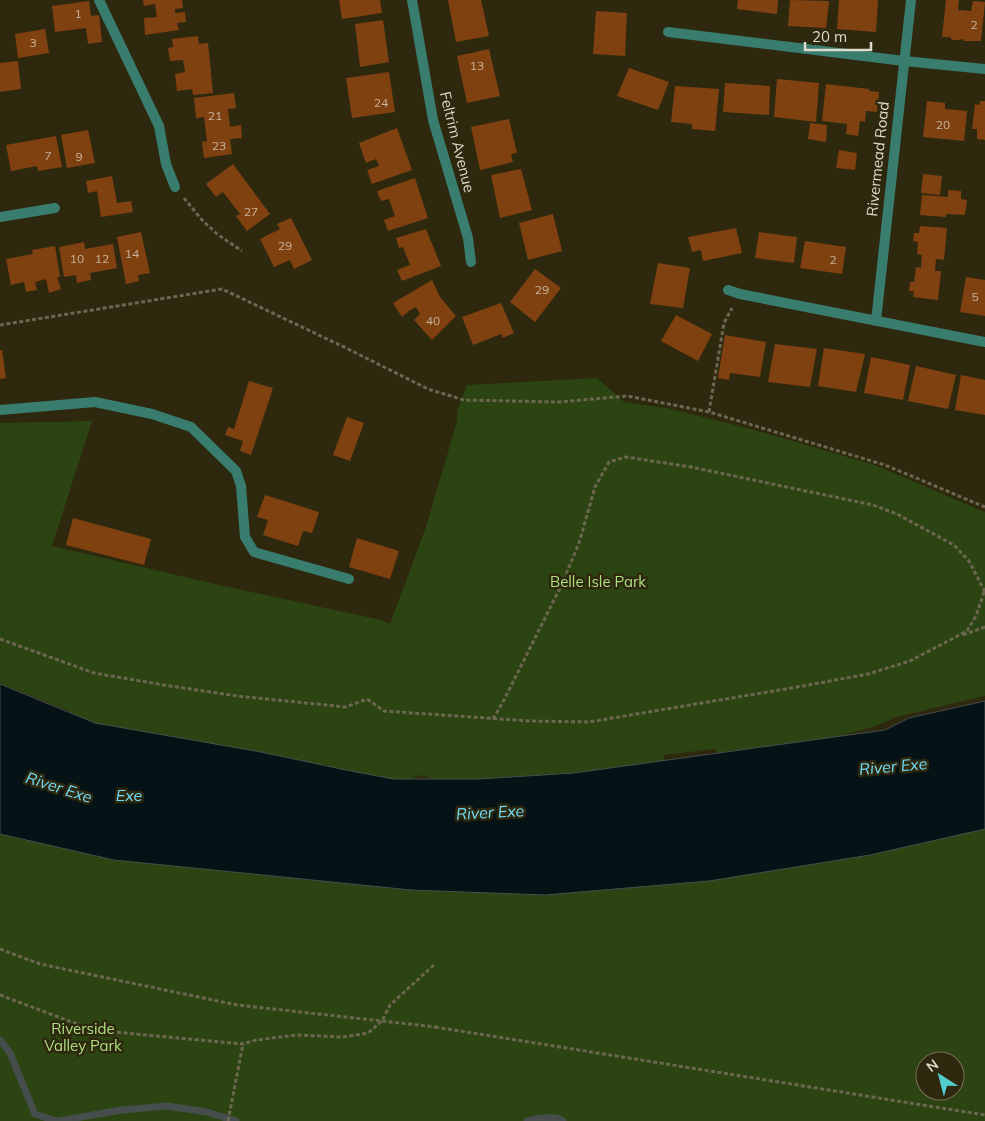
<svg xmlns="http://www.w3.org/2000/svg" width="985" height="1121" font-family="Mulish,sans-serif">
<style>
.green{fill:#2c4411;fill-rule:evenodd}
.water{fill:#051216;stroke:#464e4d}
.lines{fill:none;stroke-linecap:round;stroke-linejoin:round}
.stream{stroke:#464e4d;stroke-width:7}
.building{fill:#804111}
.path{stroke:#6c6751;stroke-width:3;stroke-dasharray:4 2.5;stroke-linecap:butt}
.service{stroke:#397d6e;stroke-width:10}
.minor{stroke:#397d6e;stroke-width:10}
.labels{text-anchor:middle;stroke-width:5;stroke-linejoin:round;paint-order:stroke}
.number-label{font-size:12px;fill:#c7b49d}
.street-label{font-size:15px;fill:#dfdbcc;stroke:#2e280e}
.park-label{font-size:15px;fill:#addf80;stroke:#2e280e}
.water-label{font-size:16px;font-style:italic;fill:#6fdbf8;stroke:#2e280e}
</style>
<rect width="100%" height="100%" fill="#2e280e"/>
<g class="green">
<polygon points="597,378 624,402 667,408 755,430 875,465 985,512 985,696 896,717 876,726 843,735 816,763 723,768 715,749 663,755 668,772 464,790 421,775 388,788 345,789 326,764 312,771 83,741 69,711 0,683 0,423 92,421 52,546 215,584 381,620 390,624 426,527 457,421 457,411 467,385"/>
<path d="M 985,807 L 985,1121 L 0,1121 L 0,828 ZM 925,1061 L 955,1061 L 955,1091 L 925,1091 Z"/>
</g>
<polygon class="water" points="0,684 95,723 261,752 341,769 393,779 480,779 574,773 885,730 909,718 985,701 985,829 870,855 709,881 545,895 411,890 114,860 0,834"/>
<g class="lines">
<g class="stream">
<polyline points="0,1040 10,1053 35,1114 56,1121"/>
<polyline points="58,1121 122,1110 167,1106 207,1112 236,1121"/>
<path d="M 527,1121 C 537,1118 555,1115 563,1121"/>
</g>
</g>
<g class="building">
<polygon points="143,0 182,0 183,8 175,9 175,13 185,12 186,22 177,23 179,30 145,35 144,18 157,17 155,4 144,6"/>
<polygon points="339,0 380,0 382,13 342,19"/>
<polygon points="448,0 481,0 489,36 456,42"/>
<polygon points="738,0 778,0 777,14 737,9"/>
<polygon points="790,0 829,1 826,28 788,26"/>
<polygon points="839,0 878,0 876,32 837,29"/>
<polygon points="946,0 959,0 958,10 971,11 973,1 985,2 981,41 964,41 963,39 958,40 952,40 950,37 942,37"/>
<polygon points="89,1 91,16 99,15 102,42 88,44 86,28 55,32 52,6"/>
<polygon points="596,11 627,13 625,56 593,54"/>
<polygon points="383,20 389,62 360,67 355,24"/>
<polygon points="45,29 49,53 18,58 15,34"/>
<polygon points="198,36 199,44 208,43 213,93 193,95 192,89 177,91 175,74 185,72 183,60 170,61 168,48 173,47 172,39"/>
<polygon points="489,49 500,96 467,103 457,56"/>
<polygon points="18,61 21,89 0,92 0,63"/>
<polygon points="629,68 669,82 658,110 617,96"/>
<polygon points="389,72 395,112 352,118 346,78"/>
<polygon points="777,79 819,83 816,122 774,117"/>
<polygon points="725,83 770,86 769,115 723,112"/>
<polygon points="826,84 869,89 869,91 879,92 877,112 866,111 865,122 860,121 858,136 846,134 847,124 822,121"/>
<polygon points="675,86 719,89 715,131 692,129 692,124 671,122"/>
<polygon points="234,93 236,108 228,109 230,127 241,125 242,138 230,139 232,154 204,158 202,142 207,141 204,117 196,118 194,98"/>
<polygon points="927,101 945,103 945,109 967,111 964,141 923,137"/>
<polygon points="980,101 985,101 985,140 977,139 977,129 972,129 975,104 980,105"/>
<polygon points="509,119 517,153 511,154 513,162 480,170 471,127"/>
<polygon points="810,123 827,125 826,142 808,139"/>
<polygon points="397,128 412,170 372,184 367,170 379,166 376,159 366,163 359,143"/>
<polygon points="88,130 95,163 67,168 61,135"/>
<polygon points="56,136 62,167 38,171 37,166 11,171 6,145"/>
<polygon points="839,150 857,153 855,170 836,168"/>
<polygon points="233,164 270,214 247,231 236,216 240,214 223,192 216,197 206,184"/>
<polygon points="521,169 532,210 500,218 491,175"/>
<polygon points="923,174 942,176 940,195 921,193"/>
<polygon points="112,176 117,203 131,201 133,212 101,217 97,191 88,193 86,181"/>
<polygon points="415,178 428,218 388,231 384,220 395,216 389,199 381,201 377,191"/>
<polygon points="948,190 961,191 961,199 967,200 965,215 946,214 946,217 920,215 922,195 948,197"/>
<polygon points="553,214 562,251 528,260 519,223"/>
<polygon points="291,218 312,260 294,269 290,260 274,267 260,239 280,229 277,224"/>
<polygon points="920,226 947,228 944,260 936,259 935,271 941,271 938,300 913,297 914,291 909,291 910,282 914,282 916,267 921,268 922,255 917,254 918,242 913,241 914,233 919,233"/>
<polygon points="736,228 742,253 703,261 701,250 692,252 688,237"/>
<polygon points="426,229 441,266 402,281 397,270 410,265 403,247 399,248 396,238"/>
<polygon points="141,232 150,273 138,275 139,281 126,284 117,237"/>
<polygon points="759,232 797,237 794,263 755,258"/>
<polygon points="805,241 846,247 842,274 800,268"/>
<polygon points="84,242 85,249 113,244 117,268 90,273 91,280 77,283 76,275 64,277 59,247"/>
<polygon points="55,246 60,277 57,277 61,289 49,293 46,279 35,282 37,290 26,292 24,282 11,285 6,259 33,254 32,250"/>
<polygon points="658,263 690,268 683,308 650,304"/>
<polygon points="535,269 561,288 535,322 510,302"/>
<polygon points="966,277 985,280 985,316 960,312"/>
<polygon points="432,280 440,297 456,316 432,340 414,320 420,314 416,307 409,311 402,317 393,303"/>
<polygon points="501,303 514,333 503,338 501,334 473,345 462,317"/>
<polygon points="676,315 712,334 698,361 661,341"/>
<polygon points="725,335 766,342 760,377 730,373 729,380 718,378"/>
<polygon points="775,344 817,349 810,387 768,382"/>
<polygon points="824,348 865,354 856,392 818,386"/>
<polygon points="0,350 2,350 6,378 0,379"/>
<polygon points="871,357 910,365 903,400 864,393"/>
<polygon points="916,366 956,375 948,409 908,401"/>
<polygon points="961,375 985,380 985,415 955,410"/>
<polygon points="249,381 273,388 251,455 240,451 243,441 225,435 228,427 234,429"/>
<polygon points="347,417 364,423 350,461 333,455"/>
<polygon points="265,495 319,512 312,533 303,531 298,546 263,535 268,520 257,517"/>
<polygon points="73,518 151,539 144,565 66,545"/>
<polygon points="357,538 399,551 390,579 349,567"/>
</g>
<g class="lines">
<g class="path">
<polyline points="184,198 202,220 217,234 242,251"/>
<polyline points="0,325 222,289 346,348 428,389 464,400 559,402 627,396 709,412 885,465 985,507"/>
<polyline points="709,412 724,323 732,308"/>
<polyline points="963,635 985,627"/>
<polyline points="0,639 94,673 164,685 237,696 346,707 367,699 384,711 530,721 589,722 803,686 868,674 910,661 967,631 976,616 984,592"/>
<polyline points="493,719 504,700 561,586 579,543 595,487 609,462 626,457 691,467 873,505 897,514 954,545 969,561 985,592"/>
<polyline points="0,949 40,964 237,1005 436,1027"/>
<polyline points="0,995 93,1030 243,1044 256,1040 297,1035 343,1037 368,1033 382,1021 390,1005 435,964"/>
<polyline points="435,1027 985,1115"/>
<polyline points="228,1121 243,1044"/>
</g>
<g class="service">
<polyline points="159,126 166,164 175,187"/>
<polyline points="0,410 95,402 152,414 191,427 236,471 241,486 245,537 254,552 349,579"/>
</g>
<g class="minor">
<polyline points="99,0 159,126"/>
<polyline points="412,0 433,120 468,238 471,262"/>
<polyline points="668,32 904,61 985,69"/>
<polyline points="0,217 55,208"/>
<polyline points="728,290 740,294 985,342"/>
<polyline points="876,321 911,0"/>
</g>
</g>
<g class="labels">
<g class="number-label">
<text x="78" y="18">1</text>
<text x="974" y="29">2</text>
<text x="33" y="47">3</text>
<text x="477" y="70">13</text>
<text x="381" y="107">24</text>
<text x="215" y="120">21</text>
<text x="943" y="129">20</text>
<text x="219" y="150">23</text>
<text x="48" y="160">7</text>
<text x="79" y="161">9</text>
<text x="251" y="216">27</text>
<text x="285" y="250">29</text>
<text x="132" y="258">14</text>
<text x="77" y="263">10</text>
<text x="102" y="263">12</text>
<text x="833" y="264">2</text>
<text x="542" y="294">29</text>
<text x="975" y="301">5</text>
<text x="433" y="325">40</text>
</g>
<g class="street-label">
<text transform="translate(457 142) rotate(76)" y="5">Feltrim Avenue</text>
<text transform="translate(878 159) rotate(-84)" y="5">Rivermead Road</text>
</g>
<g class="park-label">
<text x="598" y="587">Belle Isle Park</text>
<text x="83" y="1034">Riverside<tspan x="83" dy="17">Valley Park</tspan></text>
</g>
<g class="water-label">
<text transform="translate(893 766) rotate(-5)" y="6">River Exe</text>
<text transform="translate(59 787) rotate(18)" y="6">River Exe</text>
<text x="129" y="801">Exe</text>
<text transform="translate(490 812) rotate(-3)" y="6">River Exe</text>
</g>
</g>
<g transform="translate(940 1076) rotate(324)"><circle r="24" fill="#2e280e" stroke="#75705a"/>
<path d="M0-4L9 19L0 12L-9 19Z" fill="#52cdce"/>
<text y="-8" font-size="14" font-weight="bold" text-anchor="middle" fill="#dfdbcc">N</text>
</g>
<path d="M805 42v8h66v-8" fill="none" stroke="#dfdbcc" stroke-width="2.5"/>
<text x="812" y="42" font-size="15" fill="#dfdbcc" stroke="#2e280e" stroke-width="4" paint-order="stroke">20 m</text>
</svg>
